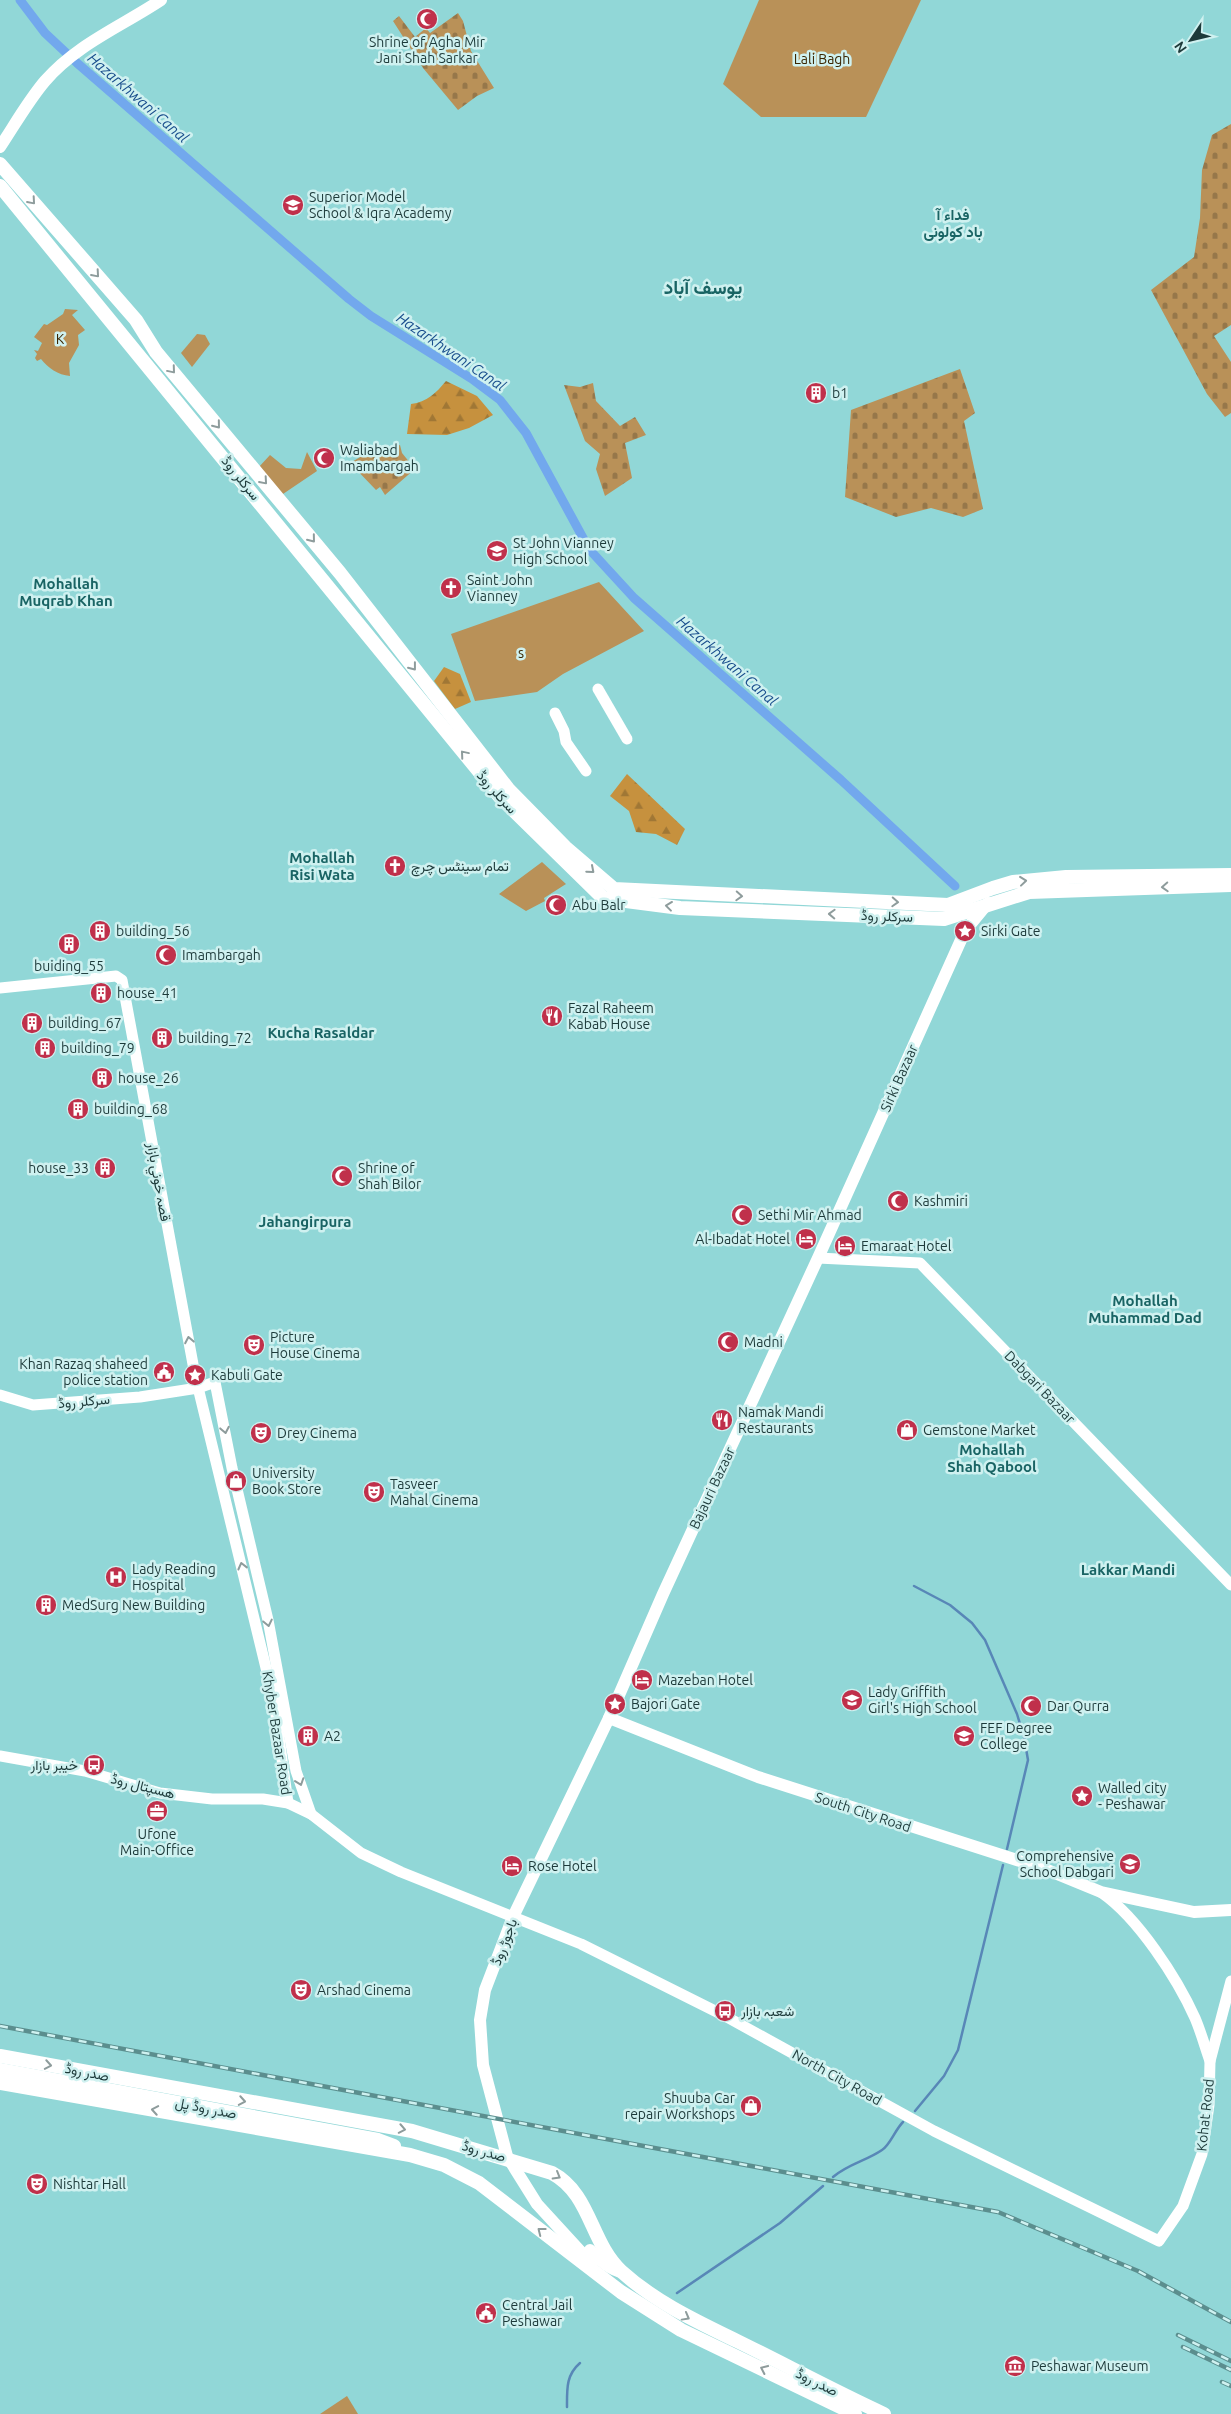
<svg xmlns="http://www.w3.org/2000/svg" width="1231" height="2414" font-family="Ubuntu,Vazirmatn,sans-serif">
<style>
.forest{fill:url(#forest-firs)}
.cemetery{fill:url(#cemetery-stones)}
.green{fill:#b99158}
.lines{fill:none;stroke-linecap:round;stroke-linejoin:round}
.stream{stroke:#5887b7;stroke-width:2.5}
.canal{stroke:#72a8ed;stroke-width:9}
.tertiary{stroke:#fff;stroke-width:11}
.secondary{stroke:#fff;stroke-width:12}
.primary{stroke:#fff;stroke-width:14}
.rail-casing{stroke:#5b8e8e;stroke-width:4.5}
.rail{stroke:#cff1f0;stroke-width:2.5;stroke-dasharray:8;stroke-linecap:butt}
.oneway{stroke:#8e9c9c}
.labels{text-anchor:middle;stroke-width:5;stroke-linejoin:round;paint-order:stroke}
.poi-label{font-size:14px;fill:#1d3a3a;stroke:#cff1f0;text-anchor:start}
.park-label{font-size:14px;fill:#3a2501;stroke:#cff1f0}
.street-label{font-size:14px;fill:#1d3a3a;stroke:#cff1f0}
.water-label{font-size:15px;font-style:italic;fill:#184d8c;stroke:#cff1f0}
.neighbourhood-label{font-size:15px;font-weight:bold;fill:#196464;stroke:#cff1f0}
.district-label{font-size:19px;font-weight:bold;fill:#196464;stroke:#cff1f0}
</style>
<defs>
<pattern id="forest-firs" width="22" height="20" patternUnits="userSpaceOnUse" patternTransform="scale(1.25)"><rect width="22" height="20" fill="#c6913e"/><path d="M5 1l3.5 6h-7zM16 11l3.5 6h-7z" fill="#a07735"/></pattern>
<pattern id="cemetery-stones" width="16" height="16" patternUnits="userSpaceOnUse" patternTransform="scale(1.25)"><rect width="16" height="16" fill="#b99158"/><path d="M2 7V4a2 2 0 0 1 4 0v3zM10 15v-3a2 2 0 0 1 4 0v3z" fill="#96774a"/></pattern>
</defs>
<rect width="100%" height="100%" fill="#91d7d7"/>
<g class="forest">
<path d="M 446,381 L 477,396 L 493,415 L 469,428 L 447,435 L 407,434 L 411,404 C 427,402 436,393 446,381 Z"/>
<polygon points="444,667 460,674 471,702 455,709 434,681"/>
<polygon points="627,774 685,829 677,845 656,834 636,832 629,811 610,796"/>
</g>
<g class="cemetery">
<polygon points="458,13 463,21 471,51 494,88 477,96 458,110 423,68 393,21 399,16 415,37 426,28 430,33"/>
<polygon points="1231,124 1231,325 1214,336 1231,362 1231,413 1225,417 1207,394 1151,290 1194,257 1200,218 1202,170 1212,135"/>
<polygon points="960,369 975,413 964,421 983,509 963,517 931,508 896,517 845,497 851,410"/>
<polygon points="593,383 596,401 620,426 635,417 646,435 625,443 632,478 605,496 596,469 600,454 585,441 564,385 580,387"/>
<polygon points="400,445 402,453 415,469 385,495 380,487 376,490 350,463 362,456"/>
</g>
<g class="green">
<polygon points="759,0 921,0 866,117 761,117 723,84"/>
<path d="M 65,309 L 78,310 L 72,315 L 85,330 L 78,335 L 79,345 L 69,363 L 70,376 C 58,375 48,368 41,359 L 37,361 L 35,358 L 37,354 L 34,350 L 38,351 L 42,343 L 34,337 L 44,324 L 47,325 L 63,314 Z"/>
<polygon points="197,334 205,335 210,344 192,367 181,353"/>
<polygon points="307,452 317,471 280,496 258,468 270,455 286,468 301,469"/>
<polygon points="599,582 644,631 563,674 537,692 475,701 451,634"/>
<polygon points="542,862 566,884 544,898 545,901 526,911 499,894"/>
<polygon points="347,2396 358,2414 320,2414"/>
</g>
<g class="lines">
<g class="stream">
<polyline points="914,1586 950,1605 972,1623 985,1640 1017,1714 1024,1737 1028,1760 1007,1849"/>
<polyline points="915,2111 944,2076 958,2050 1003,1865"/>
<path d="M 833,2177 C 848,2164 866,2161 882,2150 C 890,2145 895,2130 903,2122"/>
<polyline points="677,2293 780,2223 823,2186"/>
<path d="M 567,2407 C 567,2389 566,2375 580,2363"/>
</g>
<polyline class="canal" points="20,0 45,33 77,63 349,299 371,316 472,379 500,400 526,433 589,549 634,598 841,780 955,886"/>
<g class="tertiary">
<polyline points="598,689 627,739"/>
<polyline points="555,713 564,731 566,742 586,771"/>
<polyline points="0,988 116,976 122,980 195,1375 274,1701 288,1803"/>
<polyline points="818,1258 920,1263 1231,1585"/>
<polyline points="0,1395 33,1405 140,1397 198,1388 215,1382 232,1468 268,1620 296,1771 311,1814"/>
<polyline points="0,1756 85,1771 160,1793 212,1799 263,1799 288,1803 311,1814 361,1853 401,1872 581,1944 725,2016 934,2131 1159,2241 1183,2206 1202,2154 1209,2105 1210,2061 1231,1981"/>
<path d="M 1102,1893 C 1138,1918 1177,1978 1195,2018 C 1201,2032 1205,2047 1210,2061"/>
</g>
<g class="secondary">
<path d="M 0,147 C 14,126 28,101 45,81 C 77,44 122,26 161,0"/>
<polyline points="609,1718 758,1777 1045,1869 1101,1892 1194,1912 1231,1910"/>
<path d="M 590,2250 C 601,2261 608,2269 624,2273"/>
<polyline points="592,2264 537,2204 507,2156 483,2065 480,2020 485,1990 513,1917 609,1718 663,1594 818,1258 965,931 988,903"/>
</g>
<g class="primary">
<polyline points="0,164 136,320 156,352 340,573 509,790 565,847 614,889 948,905 993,888 1013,882 1066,877 1231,875"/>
<polyline points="0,186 500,797 603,898 680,908 944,919 1029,892 1231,885"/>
<path d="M 0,2056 L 412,2131 L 552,2173 C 591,2194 590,2242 621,2271 C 655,2302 696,2321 737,2341 C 786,2365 834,2391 884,2414"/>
<polyline points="0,2070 378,2140 394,2146"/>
<polyline points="0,2083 410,2155 444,2165 479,2183 621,2292 681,2330 855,2414"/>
</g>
<g class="rail-casing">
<g id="rail">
<polyline points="0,2026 998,2212 1138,2271 1231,2322"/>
<polyline points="1178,2335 1231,2361"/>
<polyline points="1183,2347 1231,2370"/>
<polyline points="1222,2382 1231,2386"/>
</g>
</g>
<use href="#rail" class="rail"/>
</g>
<defs><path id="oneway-chevron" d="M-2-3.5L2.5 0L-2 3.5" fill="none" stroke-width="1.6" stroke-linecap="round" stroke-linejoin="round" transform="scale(1.25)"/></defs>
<g class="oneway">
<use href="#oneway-chevron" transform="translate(32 201) rotate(49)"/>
<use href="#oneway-chevron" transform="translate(96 274) rotate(49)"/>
<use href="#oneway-chevron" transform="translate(172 370) rotate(50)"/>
<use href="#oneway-chevron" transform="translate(217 425) rotate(51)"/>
<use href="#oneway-chevron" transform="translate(264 481) rotate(49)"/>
<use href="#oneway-chevron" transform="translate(312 539) rotate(51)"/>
<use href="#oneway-chevron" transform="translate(413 667) rotate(52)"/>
<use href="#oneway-chevron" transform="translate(464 754) rotate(-130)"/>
<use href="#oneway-chevron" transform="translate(591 870) rotate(41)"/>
<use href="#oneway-chevron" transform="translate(1023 881) rotate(-6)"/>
<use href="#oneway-chevron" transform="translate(1165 887) rotate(177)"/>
<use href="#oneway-chevron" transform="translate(739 896) rotate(3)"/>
<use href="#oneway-chevron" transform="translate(895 902) rotate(3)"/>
<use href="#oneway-chevron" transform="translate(669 906) rotate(-173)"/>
<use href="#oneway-chevron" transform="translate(832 914) rotate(-178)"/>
<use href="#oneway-chevron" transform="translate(189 1340) rotate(-101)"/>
<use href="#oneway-chevron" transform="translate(225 1430) rotate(79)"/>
<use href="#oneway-chevron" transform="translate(242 1566) rotate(-104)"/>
<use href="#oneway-chevron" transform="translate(268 1623) rotate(78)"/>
<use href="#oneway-chevron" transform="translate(300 1782) rotate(71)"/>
<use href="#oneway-chevron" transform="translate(48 2065) rotate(10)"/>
<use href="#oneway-chevron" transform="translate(242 2101) rotate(10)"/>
<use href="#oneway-chevron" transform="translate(155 2110) rotate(-170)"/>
<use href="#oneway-chevron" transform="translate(402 2129) rotate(11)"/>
<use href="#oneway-chevron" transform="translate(557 2176) rotate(30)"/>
<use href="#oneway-chevron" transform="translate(541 2231) rotate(-142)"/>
<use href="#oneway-chevron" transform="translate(686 2317) rotate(29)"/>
<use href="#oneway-chevron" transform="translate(764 2369) rotate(-155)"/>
</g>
<defs>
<g id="mosque-disc" transform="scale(1.125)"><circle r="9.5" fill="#c0304b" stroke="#cff1f0"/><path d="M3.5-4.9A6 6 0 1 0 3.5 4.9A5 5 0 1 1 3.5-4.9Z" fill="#fff"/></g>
<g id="school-disc" transform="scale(1.125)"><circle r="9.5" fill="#c0304b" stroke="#cff1f0"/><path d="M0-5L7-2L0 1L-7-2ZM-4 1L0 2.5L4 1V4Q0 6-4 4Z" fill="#fff"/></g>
<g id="building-disc" transform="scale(1.125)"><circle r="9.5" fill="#c0304b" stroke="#cff1f0"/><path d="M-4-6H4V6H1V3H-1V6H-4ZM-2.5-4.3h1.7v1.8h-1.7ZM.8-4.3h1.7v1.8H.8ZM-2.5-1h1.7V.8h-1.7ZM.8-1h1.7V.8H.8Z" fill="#fff"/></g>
<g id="church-disc" transform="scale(1.125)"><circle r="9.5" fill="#c0304b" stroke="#cff1f0"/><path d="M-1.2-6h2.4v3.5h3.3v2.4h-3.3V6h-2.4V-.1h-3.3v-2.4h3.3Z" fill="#fff"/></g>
<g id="sight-disc" transform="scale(1.125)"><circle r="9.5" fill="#c0304b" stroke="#cff1f0"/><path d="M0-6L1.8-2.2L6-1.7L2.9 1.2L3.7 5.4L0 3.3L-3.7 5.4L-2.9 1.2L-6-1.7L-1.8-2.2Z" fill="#fff"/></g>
<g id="restaurant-disc" transform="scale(1.125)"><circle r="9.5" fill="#c0304b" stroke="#cff1f0"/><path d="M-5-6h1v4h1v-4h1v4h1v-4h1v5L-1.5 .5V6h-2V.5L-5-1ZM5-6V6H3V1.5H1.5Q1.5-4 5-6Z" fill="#fff"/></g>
<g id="hotel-disc" transform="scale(1.125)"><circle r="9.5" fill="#c0304b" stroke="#cff1f0"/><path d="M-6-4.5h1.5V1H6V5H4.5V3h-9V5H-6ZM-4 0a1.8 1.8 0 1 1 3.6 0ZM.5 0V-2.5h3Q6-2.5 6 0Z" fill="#fff"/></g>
<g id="theatre-disc" transform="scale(1.125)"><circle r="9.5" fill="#c0304b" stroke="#cff1f0"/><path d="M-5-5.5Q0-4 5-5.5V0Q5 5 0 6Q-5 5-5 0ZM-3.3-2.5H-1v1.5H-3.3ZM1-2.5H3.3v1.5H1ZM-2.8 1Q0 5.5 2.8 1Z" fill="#fff"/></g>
<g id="civic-disc" transform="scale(1.125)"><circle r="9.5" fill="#c0304b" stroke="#cff1f0"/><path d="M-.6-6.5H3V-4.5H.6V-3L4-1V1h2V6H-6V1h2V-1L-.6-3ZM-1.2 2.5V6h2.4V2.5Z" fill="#fff"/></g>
<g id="shop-disc" transform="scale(1.125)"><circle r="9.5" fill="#c0304b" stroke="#cff1f0"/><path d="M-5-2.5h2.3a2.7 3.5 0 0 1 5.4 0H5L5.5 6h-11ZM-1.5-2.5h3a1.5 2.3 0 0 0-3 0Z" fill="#fff"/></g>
<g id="hospital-disc" transform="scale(1.125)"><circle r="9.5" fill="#c0304b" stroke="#cff1f0"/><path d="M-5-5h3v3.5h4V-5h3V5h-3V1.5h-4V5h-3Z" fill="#fff"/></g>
<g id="bus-disc" transform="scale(1.125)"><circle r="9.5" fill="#c0304b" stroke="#cff1f0"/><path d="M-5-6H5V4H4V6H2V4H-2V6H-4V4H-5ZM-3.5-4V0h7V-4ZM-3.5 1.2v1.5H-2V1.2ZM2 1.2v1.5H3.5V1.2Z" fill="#fff"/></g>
<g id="office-disc" transform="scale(1.125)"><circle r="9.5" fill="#c0304b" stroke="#cff1f0"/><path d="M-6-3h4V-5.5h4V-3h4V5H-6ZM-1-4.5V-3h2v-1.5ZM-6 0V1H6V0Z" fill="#fff"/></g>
<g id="museum-disc" transform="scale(1.125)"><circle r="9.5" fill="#c0304b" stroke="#cff1f0"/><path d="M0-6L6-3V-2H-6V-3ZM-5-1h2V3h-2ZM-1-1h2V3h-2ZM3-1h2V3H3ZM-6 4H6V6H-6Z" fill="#fff"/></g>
</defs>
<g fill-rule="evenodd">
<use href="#mosque-disc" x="427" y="19"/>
<use href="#school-disc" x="293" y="205"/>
<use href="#building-disc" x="816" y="393"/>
<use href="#mosque-disc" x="324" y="458"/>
<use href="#school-disc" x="497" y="551"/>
<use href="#church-disc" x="451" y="588"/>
<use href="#church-disc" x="395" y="866"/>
<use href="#mosque-disc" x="556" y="905"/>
<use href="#building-disc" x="100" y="931"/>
<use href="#sight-disc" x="965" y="931"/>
<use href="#building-disc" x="69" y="944"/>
<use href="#mosque-disc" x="166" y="955"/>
<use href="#building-disc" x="101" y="993"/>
<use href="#restaurant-disc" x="552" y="1016"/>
<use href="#building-disc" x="32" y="1023"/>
<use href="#building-disc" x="162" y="1038"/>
<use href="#building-disc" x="45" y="1048"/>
<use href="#building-disc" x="102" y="1078"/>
<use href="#building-disc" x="78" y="1109"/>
<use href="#building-disc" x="105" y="1168"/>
<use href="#mosque-disc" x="342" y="1176"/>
<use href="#mosque-disc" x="898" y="1201"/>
<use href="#mosque-disc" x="742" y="1215"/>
<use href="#hotel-disc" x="806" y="1239"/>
<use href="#hotel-disc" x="845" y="1246"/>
<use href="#mosque-disc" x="728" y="1342"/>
<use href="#theatre-disc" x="254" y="1345"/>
<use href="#civic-disc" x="164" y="1372"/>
<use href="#sight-disc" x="195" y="1375"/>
<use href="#restaurant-disc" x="722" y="1420"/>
<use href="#shop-disc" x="907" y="1430"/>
<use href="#theatre-disc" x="261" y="1433"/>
<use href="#shop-disc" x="236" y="1481"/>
<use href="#theatre-disc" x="374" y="1492"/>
<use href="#hospital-disc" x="116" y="1577"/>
<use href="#building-disc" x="46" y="1605"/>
<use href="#hotel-disc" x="642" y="1680"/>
<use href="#school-disc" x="852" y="1700"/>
<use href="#sight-disc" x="615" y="1704"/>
<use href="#mosque-disc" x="1031" y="1706"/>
<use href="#building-disc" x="308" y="1736"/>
<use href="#school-disc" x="964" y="1736"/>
<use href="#bus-disc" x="94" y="1765"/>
<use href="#sight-disc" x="1082" y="1796"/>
<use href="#office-disc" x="157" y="1811"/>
<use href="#school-disc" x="1130" y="1864"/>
<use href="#hotel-disc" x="512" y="1866"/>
<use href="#theatre-disc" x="301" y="1990"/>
<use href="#bus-disc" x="725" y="2011"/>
<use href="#shop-disc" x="751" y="2106"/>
<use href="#theatre-disc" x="37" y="2184"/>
<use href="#civic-disc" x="486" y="2313"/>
<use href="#museum-disc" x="1015" y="2366"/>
</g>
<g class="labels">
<g class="poi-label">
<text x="427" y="47" text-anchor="middle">Shrine of Agha Mir<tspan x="427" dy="16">Jani Shah Sarkar</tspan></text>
<text x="309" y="202">Superior Model<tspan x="309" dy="16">School &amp; Iqra Academy</tspan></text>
<text x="832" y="398">b1</text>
<text x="340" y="455">Waliabad<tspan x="340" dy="16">Imambargah</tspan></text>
<text x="513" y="548">St John Vianney<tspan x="513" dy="16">High School</tspan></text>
<text x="467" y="585">Saint John<tspan x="467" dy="16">Vianney</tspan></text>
<text x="411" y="871">تمام سینٹس چرچ</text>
<text x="572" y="910">Abu Balr</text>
<text x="116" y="936">building_56</text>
<text x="981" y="936">Sirki Gate</text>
<text x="182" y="960">Imambargah</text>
<text x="69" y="971" text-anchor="middle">buiding_55</text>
<text x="117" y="998">house_41</text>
<text x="568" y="1013">Fazal Raheem<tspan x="568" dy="16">Kabab House</tspan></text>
<text x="48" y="1028">building_67</text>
<text x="178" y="1043">building_72</text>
<text x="61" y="1053">building_79</text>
<text x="118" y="1083">house_26</text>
<text x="94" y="1114">building_68</text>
<text x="89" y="1173" text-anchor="end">house_33</text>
<text x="358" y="1173">Shrine of<tspan x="358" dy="16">Shah Bilor</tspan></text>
<text x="914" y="1206">Kashmiri</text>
<text x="758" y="1220">Sethi Mir Ahmad</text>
<text x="790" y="1244" text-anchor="end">Al-Ibadat Hotel</text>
<text x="861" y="1251">Emaraat Hotel</text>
<text x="270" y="1342">Picture<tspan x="270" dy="16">House Cinema</tspan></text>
<text x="744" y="1347">Madni</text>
<text x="148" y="1369" text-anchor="end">Khan Razaq shaheed<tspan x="148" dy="16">police station</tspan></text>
<text x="211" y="1380">Kabuli Gate</text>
<text x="738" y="1417">Namak Mandi<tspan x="738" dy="16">Restaurants</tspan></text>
<text x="923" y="1435">Gemstone Market</text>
<text x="277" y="1438">Drey Cinema</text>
<text x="252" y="1478">University<tspan x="252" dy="16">Book Store</tspan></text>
<text x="390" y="1489">Tasveer<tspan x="390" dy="16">Mahal Cinema</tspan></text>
<text x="132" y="1574">Lady Reading<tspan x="132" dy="16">Hospital</tspan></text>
<text x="62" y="1610">MedSurg New Building</text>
<text x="658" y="1685">Mazeban Hotel</text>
<text x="868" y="1697">Lady Griffith<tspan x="868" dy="16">Girl's High School</tspan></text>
<text x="631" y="1709">Bajori Gate</text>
<text x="1047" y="1711">Dar Qurra</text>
<text x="980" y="1733">FEF Degree<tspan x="980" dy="16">College</tspan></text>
<text x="324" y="1741">A2</text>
<text x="78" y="1770" text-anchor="end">خیبر بازار</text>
<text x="1098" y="1793">Walled city<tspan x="1098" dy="16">- Peshawar</tspan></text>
<text x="157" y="1839" text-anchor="middle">Ufone<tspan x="157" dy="16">Main-Office</tspan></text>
<text x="1114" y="1861" text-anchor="end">Comprehensive<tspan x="1114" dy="16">School Dabgari</tspan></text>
<text x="528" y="1871">Rose Hotel</text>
<text x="317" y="1995">Arshad Cinema</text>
<text x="741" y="2016">شعبہ بازار</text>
<text x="735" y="2103" text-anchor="end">Shuuba Car<tspan x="735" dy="16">repair Workshops</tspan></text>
<text x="53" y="2189">Nishtar Hall</text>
<text x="502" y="2310">Central Jail<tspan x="502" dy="16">Peshawar</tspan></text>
<text x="1031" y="2371">Peshawar Museum</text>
</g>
<g class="park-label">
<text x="822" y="64">Lali Bagh</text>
<text x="60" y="344">K</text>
<text x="521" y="658">s</text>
</g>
<g class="street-label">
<text transform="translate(241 478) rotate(51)" y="5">سرکلر روڈ</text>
<text transform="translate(497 792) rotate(48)" y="5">سرکلر روڈ</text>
<text transform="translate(887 916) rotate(2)" y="5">سرکلر روڈ</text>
<text transform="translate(899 1078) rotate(-66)" y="5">Sirki Bazaar</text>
<text transform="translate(159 1182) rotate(80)" y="5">قصہ خوني بازار</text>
<text transform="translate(1040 1387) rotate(46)" y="5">Dabgari Bazaar</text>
<text transform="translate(84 1401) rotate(-5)" y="5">سرکلر روڈ</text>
<text transform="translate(712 1488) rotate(-65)" y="5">Bajauri Bazaar</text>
<text transform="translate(277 1733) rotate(81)" y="5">Khyber Bazaar Road</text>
<text transform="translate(143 1786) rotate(14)" y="5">ھسپتال روڈ</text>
<text transform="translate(863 1812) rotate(18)" y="5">South City Road</text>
<text transform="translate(504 1942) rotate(-69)" y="5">باجوڑ روڈ</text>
<text transform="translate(87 2072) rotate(11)" y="5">صدر روڈ</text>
<text transform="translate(837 2077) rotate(29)" y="5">North City Road</text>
<text transform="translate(206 2108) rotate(11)" y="5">صدر روڈ پل</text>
<text transform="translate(1205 2115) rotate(-84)" y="5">Kohat Road</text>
<text transform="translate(484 2151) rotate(16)" y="5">صدر روڈ</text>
<text transform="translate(817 2382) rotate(26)" y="5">صدر روڈ</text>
</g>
<g class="water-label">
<text transform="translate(138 98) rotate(41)" y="5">Hazarkhwani Canal</text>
<text transform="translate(451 352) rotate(34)" y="5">Hazarkhwani Canal</text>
<text transform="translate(727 661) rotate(41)" y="5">Hazarkhwani Canal</text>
</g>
<g class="neighbourhood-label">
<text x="953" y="220">فداء آ<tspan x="953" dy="17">باد کولونی</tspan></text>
<text x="66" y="589">Mohallah<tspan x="66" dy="17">Muqrab Khan</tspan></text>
<text x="322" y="863">Mohallah<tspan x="322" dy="17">Risi Wata</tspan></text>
<text x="321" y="1038">Kucha Rasaldar</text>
<text x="305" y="1227">Jahangirpura</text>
<text x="1145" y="1306">Mohallah<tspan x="1145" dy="17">Muhammad Dad</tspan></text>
<text x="992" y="1455">Mohallah<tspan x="992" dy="17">Shah Qabool</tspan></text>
<text x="1128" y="1575">Lakkar Mandi</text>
</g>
<g class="district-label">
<text x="703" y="294">یوسف آباد</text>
</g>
</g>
<g transform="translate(1191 40) rotate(235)" stroke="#cff1f0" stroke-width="4" paint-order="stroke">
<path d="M0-4L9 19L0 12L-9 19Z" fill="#1d3a3a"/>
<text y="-8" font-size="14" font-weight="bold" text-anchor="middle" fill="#1d3a3a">N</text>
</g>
</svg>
